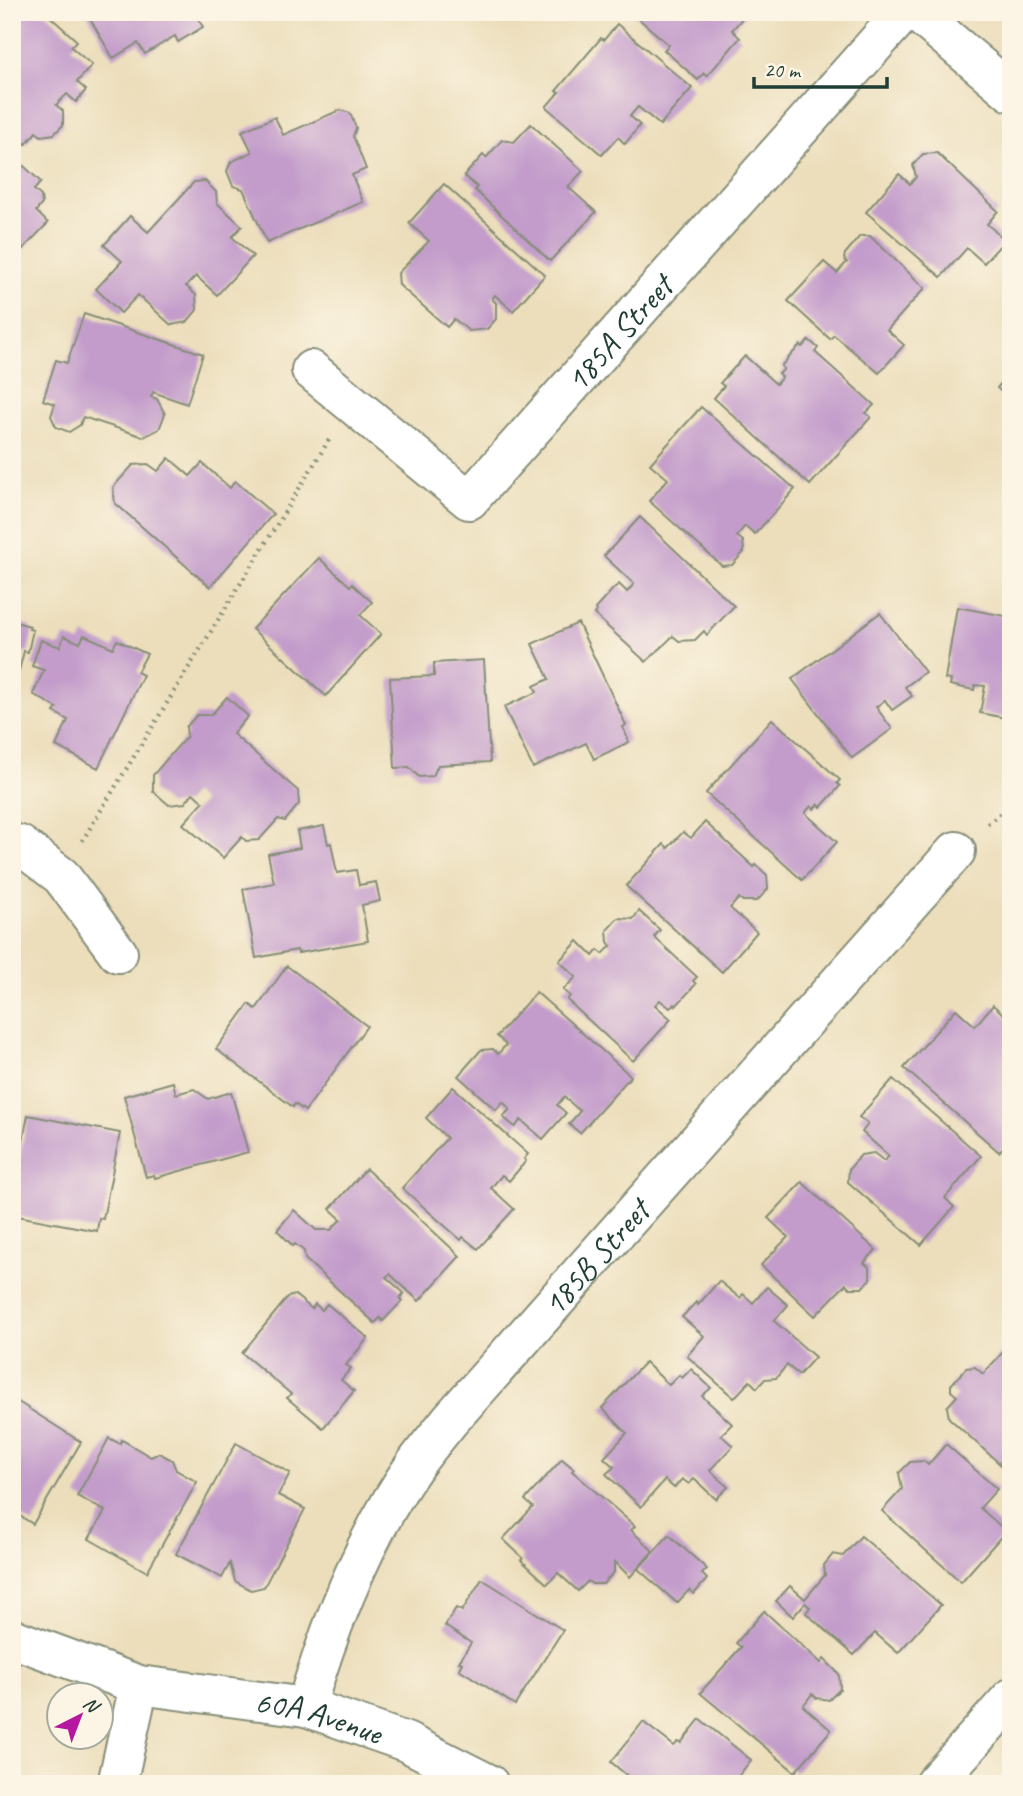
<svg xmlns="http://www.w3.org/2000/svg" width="1023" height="1796" font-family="Caveat,sans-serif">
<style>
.building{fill:#c39ccb}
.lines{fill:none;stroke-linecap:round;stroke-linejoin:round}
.minor-casing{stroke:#868e78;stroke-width:42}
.path{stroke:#868e78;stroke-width:4.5;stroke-dasharray:2 5;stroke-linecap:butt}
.minor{stroke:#fff;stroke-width:38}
.labels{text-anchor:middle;stroke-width:7;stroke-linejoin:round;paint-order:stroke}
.street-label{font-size:33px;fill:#1f3d34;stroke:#fcf5e5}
</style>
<rect width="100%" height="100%" fill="#fcf5e5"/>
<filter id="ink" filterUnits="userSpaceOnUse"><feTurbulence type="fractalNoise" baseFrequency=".0143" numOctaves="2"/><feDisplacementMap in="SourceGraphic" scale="14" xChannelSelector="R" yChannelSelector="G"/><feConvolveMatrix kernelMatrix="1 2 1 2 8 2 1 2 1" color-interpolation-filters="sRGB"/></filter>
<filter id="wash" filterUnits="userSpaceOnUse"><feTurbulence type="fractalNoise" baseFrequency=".00686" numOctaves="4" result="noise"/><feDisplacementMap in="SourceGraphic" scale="28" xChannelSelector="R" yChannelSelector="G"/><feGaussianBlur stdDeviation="1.57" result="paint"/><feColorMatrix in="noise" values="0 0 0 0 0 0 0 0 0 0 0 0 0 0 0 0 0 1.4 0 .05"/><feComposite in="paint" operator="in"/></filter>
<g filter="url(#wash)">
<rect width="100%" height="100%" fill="#ecdebb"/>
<g id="blocks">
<g class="building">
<polygon points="21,12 45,12 77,41 71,47 92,65 77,82 86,90 76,102 67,94 56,105 63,111 63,125 54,134 41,136 36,132 26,144 12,132 12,124 18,119 12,114 12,55 14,53 12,51 12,22"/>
<polygon points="86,12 194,12 203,27 178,42 175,36 145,54 138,43 113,58"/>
<polygon points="631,12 748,12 732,30 740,38 707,76 704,73 698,80 664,50 669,45"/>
<polygon points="617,24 692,88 660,125 638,107 630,116 640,125 625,144 618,137 602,155 546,107 559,92 556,91 601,38 604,40"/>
<polygon points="340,110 350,113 356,128 353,136 366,169 352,175 363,202 267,243 243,189 233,186 227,171 231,162 252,152 242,131 275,117 283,135"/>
<polygon points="531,124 583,171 568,187 596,212 550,261 475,190 477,187 464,176 483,155 486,158 502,140 514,142"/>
<polygon points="937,153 998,211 987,224 1005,240 984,263 967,248 941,277 866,212 899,174 910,184 916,177 913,165 923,154"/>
<polygon points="12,155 41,182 34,190 41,196 42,204 36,211 48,223 23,249 21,246 12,256"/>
<polygon points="205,181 216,192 217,203 242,226 232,237 253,256 217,295 196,276 186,286 196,295 197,310 187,322 171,325 138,295 121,313 96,289 122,261 104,245 130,216 148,232 194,182"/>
<polygon points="444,184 545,275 513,311 495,295 492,299 496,303 496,319 487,329 469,331 454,319 447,327 399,285 398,273 429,241 409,223"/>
<polygon points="860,236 870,236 925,288 887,330 904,345 879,373 834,335 830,339 788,301 824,262 837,273 847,262 844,259 845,254"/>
<polygon points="84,314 203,354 187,404 153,392 151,397 157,399 165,414 159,429 144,437 83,417 80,425 69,432 56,427 51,416 55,404 43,400 56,360 67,363"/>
<polygon points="809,340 818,348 815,352 874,405 866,413 871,417 810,485 714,398 724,386 720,383 745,356 776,384 782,377 779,374 784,369 781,366 800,345 802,347"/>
<polygon points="1011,360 1011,401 997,388 1009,374 1003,369"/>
<polygon points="701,407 795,489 755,534 745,526 737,536 743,541 744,552 732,565 722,566 649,501 668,479 650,464"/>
<polygon points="169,458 190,476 202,463 230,488 235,481 273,514 210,587 115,503 113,487 133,465 148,464 158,471"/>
<polygon points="640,517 734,606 707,635 704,631 695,640 679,641 673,636 646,662 594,614 596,611 595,609 614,588 619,584 627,592 634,584 604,556"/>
<polygon points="319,558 350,586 352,584 372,602 360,615 381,634 326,696 252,629"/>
<polygon points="957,607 1011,617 1011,719 980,713 985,686 975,685 974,690 950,685 951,680 945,679"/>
<polygon points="880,613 925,672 905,687 912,696 892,710 885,700 876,707 892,729 852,758 792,679"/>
<polygon points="12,621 30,626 29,629 33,630 28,652 24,651 13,694"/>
<polygon points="578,623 626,725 623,727 629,742 594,759 586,743 533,768 504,707 537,692 534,686 549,679 532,644"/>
<polygon points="84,635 113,648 117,640 147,654 137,672 143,675 98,768 56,746 68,720 54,712 57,708 33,694 44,670 32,666 41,640 60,647 64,636 80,643"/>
<polygon points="484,660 490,762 438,765 433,776 419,777 409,767 395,768 390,678 434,676 434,663"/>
<polygon points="227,697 248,716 233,734 298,791 299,804 285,821 278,819 259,840 246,841 242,837 223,858 183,824 203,802 193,793 185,803 169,805 153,791 153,775 187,736 186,727 197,715 211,715"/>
<polygon points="772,719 840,780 837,783 840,786 821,807 818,804 814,809 811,806 805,813 837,842 802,880 706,793"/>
<polygon points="705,822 754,867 756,865 767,875 768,889 757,901 743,901 739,898 730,908 757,932 722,972 626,886 664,844 668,848 683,832 691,838"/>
<polygon points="324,826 328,844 331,843 337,873 356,870 359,885 376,882 380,901 362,905 368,941 298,953 297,950 256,958 243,889 274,883 268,854 300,848 297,831"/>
<polygon points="639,911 660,930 654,937 697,977 693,981 696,984 676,1006 674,1004 670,1008 660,1000 655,1005 671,1019 633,1061 567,1000 570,996 563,990 576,977 559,961 578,941 593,956 598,950 603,954 611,946 608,942 607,930 618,918 633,919"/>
<polygon points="287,966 367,1026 305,1111 295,1104 293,1107 216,1049 249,1004 256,1009"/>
<polygon points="536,992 631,1076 580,1133 569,1124 580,1111 564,1097 557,1105 566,1113 543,1139 521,1120 515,1127 503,1117 510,1109 503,1102 496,1110 458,1076 481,1050 493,1049 498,1054 506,1045 497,1036"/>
<polygon points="993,1005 1011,1021 1011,1139 999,1152 904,1068 956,1009 975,1026"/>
<polygon points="893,1079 981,1156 945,1198 954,1207 921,1245 848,1182 849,1169 861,1155 874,1153 884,1161 889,1156 862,1132 868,1124 859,1117"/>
<polygon points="173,1082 176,1094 194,1089 208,1099 231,1092 248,1152 155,1178 154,1175 146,1177 124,1096"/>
<polygon points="453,1087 528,1154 524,1159 526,1161 509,1181 502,1175 491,1188 514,1209 478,1249 463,1237 461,1240 402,1188 447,1138 426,1118"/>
<polygon points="28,1115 120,1133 103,1219 99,1218 97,1231 12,1215 12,1195"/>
<polygon points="366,1169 460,1256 419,1301 390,1274 386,1277 404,1293 399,1299 402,1301 383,1321 380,1318 375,1323 305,1259 304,1251 295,1244 293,1246 277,1230 294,1210 316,1230 331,1230 341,1219 330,1209"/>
<polygon points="802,1182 876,1250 864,1263 870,1268 870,1279 862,1288 850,1288 846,1284 815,1316 761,1265 788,1237 768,1218"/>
<polygon points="719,1281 740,1298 743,1294 753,1303 767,1287 788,1305 774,1321 815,1357 799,1375 787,1365 776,1378 765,1379 757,1388 750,1381 734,1398 687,1356 704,1336 682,1317 696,1302 698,1305"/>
<polygon points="295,1295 312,1309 315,1304 322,1310 327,1304 368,1338 346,1365 351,1368 341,1380 354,1391 323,1428 287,1398 291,1394 242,1353 288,1297"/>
<polygon points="1011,1343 1011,1474 949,1418 947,1407 957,1396 951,1391 951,1385 966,1368 975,1367 983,1374"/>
<polygon points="645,1362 669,1385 679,1375 682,1378 691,1369 711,1388 702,1396 732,1424 721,1435 733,1446 710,1470 728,1487 716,1499 694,1479 689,1484 682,1479 674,1488 665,1480 641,1507 606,1474 614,1467 604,1458 627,1433 602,1408"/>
<polygon points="12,1398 81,1442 33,1524 12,1511"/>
<polygon points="109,1438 120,1444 122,1440 151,1457 159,1453 172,1460 176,1470 197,1482 147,1572 89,1539 105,1511 77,1496"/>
<polygon points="236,1443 290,1473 278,1495 305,1509 264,1587 251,1590 235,1581 230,1563 222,1578 176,1554"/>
<polygon points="946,1444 997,1489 980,1508 1006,1531 961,1582 882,1511 902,1489 899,1473 910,1462 924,1461 928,1465"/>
<polygon points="562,1459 574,1469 572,1471 635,1526 631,1530 653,1551 630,1577 614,1561 614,1572 603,1584 592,1584 588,1581 578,1591 558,1573 547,1584 521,1560 523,1558 503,1539 533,1507 525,1500"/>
<polygon points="669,1535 707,1569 702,1574 707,1579 694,1594 689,1590 677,1603 638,1569"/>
<polygon points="861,1536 941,1605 898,1653 875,1633 854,1655 806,1613 810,1607 805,1603 793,1617 776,1601 790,1586 805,1599 825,1575 824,1565 833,1554 843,1556"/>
<polygon points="482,1579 563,1630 515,1705 459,1669 462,1663 459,1662 471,1643 445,1626 456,1608 462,1611"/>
<polygon points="764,1611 821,1663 824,1659 839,1674 840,1689 829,1700 817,1698 812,1694 803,1706 831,1730 795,1772 700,1693 741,1647 736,1643"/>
<polygon points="700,1719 751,1760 736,1779 742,1784 637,1784 611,1762 643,1722 674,1746 678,1742 681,1743"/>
</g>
</g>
</g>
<g filter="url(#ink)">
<use href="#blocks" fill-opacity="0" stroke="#868e78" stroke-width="2"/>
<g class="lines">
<g class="minor-casing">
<g id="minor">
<polyline points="916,12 1011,92"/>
<path id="s1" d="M 311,370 L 469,500 L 904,12"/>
<polyline points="12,843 20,845 61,876 118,953"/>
<path id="s2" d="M 12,1638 L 139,1685 L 306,1707 L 406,1742 L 489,1784"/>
<path id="s3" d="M 306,1707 C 331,1622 365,1535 416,1463 C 427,1448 439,1434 450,1420 L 956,851"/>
<polyline points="117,1784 139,1685"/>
<polyline points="934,1784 1011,1698"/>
</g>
</g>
<g class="path">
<polyline points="988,824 1011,804"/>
<polyline points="82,841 329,440"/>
</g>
<use href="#minor" class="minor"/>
</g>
</g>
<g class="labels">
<g class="street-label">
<text dy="12" stroke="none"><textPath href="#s1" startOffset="429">185A Street</textPath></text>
<text dy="12" stroke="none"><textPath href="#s3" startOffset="542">185B Street</textPath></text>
<text dy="12" stroke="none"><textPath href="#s2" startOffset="318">60A Avenue</textPath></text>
</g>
</g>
<rect width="1023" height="1796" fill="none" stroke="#fcf5e5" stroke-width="42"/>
<g transform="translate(80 1716) rotate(42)"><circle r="33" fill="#fcf5e5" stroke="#a4ab9e" stroke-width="2"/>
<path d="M0-5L12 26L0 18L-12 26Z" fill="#b5179e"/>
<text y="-10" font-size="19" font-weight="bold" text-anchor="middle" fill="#1f3d34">N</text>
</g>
<path d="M754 77v10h133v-10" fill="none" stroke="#1f3d34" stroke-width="3.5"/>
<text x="764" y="77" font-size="21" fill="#1f3d34" stroke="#fcf5e5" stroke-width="5" paint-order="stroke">20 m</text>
</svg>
